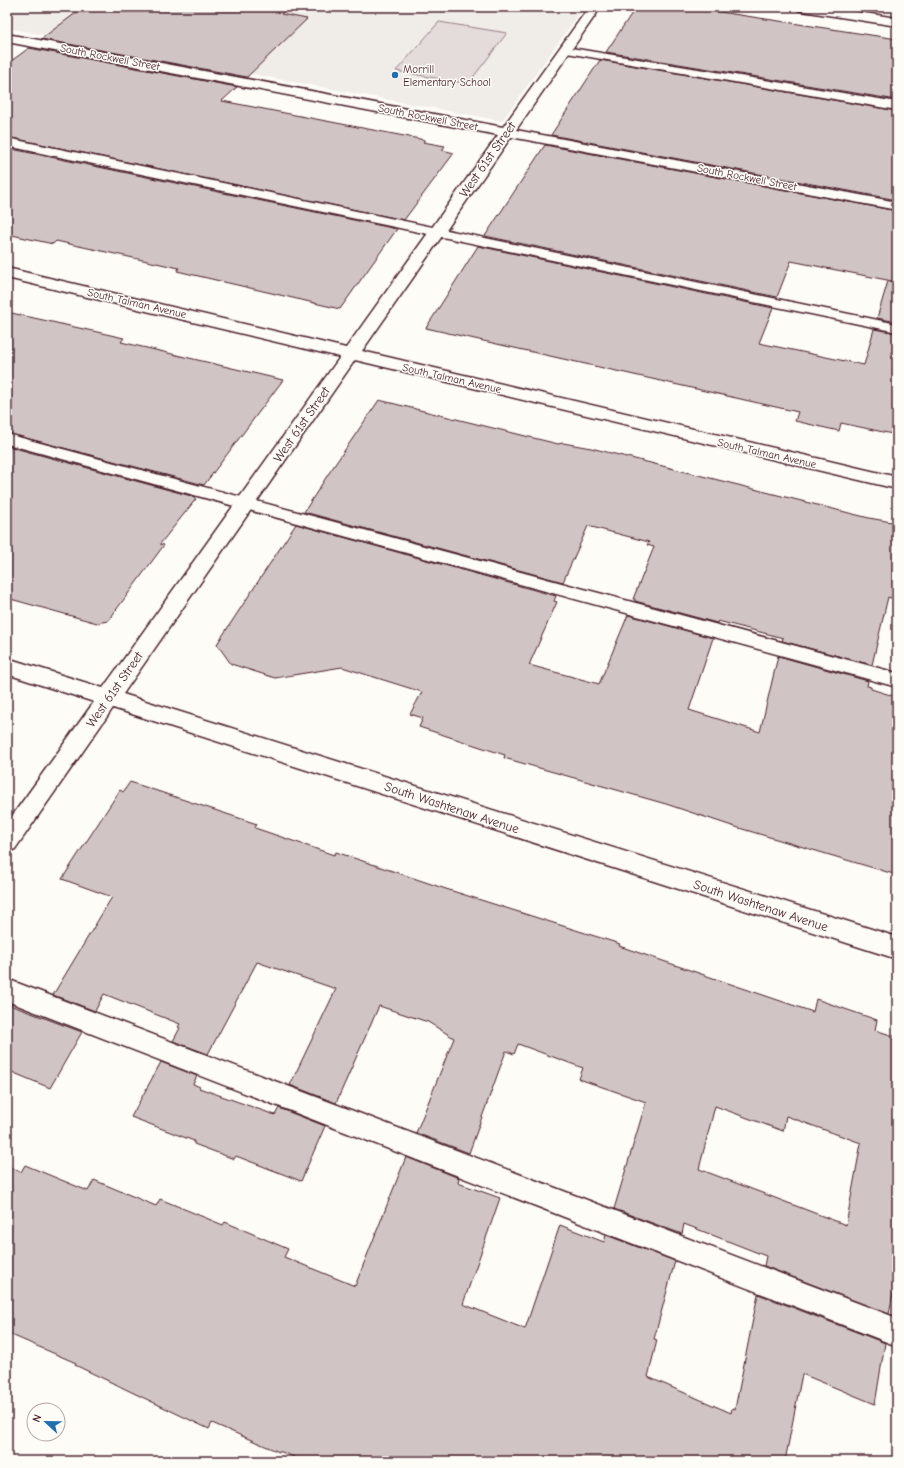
<svg xmlns="http://www.w3.org/2000/svg" width="904" height="1468" font-family="'Comic Neue',sans-serif">
<style>
.built{fill:#f0ece8}
.green{fill:#e3dcda;stroke:#967e82}
.building{fill:#d0c5c4;stroke:#4a1f2b;fill-rule:evenodd}
.lines{fill:none;stroke-linecap:round;stroke-linejoin:round}
.service-casing{stroke:#4a1f2b;stroke-width:3}
.minor-casing{stroke:#4a1f2b;stroke-width:3}
.service{fill:#fdfcf7;fill-rule:evenodd}
.minor{fill:#fdfcf7;fill-rule:evenodd}
.poi-dot{fill:#1f6fb2;stroke:#fdfcf7;stroke-width:1.5}
.labels{text-anchor:middle;stroke-width:3;stroke-linejoin:round;paint-order:stroke}
.far-street-label{font-size:11px;fill:#4a1f2b;stroke:#fdfcf7}
.far-poi-label{font-size:11px;fill:#4a1f2b;stroke:#fdfcf7;text-anchor:start}
.street-label{font-size:13px;fill:#4a1f2b;stroke:#fdfcf7}
</style>
<rect width="100%" height="100%" fill="#fdfcf7"/>
<filter id="ink" filterUnits="userSpaceOnUse"><feTurbulence type="fractalNoise" baseFrequency=".025" numOctaves="2"/><feDisplacementMap in="SourceGraphic" scale="8" xChannelSelector="R" yChannelSelector="G"/><feConvolveMatrix kernelMatrix="1 2 1 2 8 2 1 2 1" color-interpolation-filters="sRGB"/></filter>
<g filter="url(#ink)">
<polygon class="built" points="7,7 584,7 502,121 7,28"/>
<polygon class="green" points="439,22 507,33 468,84 396,71"/>
<g class="building">
<polygon points="84,7 289,7 281,14 307,19 247,77 41,39"/>
<polygon points="636,7 687,7 897,39 897,100 606,52"/>
<polygon points="29,48 237,87 222,101 425,140 423,142 445,146 442,150 454,153 404,220 7,137 7,64"/>
<polygon points="600,60 897,111 897,200 551,135"/>
<polygon points="545,145 897,211 897,282 791,261 777,297 485,236"/>
<polygon points="7,148 397,229 340,309 177,271 179,268 56,241 53,244 7,234"/>
<polygon points="478,246 773,308 759,343 864,365 874,329 897,333 897,435 841,423 839,431 795,421 798,412 426,328"/>
<polygon points="888,281 897,283 897,322 877,318"/>
<polygon points="7,312 124,338 121,342 283,380 204,485 7,433"/>
<polygon points="379,400 558,444 563,443 591,448 869,518 897,523 897,600 888,597 872,665 782,641 783,638 718,621 717,623 635,601 635,599 633,599 654,547 647,545 649,542 588,526 563,582 304,512 327,476"/>
<polygon points="7,446 195,497 194,498 196,499 160,544 164,545 108,621 97,623 7,598"/>
<polygon points="296,524 556,596 554,601 557,602 529,665 599,684 628,615 713,638 689,710 760,732 778,656 868,681 867,686 871,687 871,689 897,697 897,875 729,825 666,804 504,758 505,755 419,727 423,718 410,714 422,692 342,667 275,678 231,664 217,644"/>
<path d="M 130,782 L 257,824 L 255,828 L 334,855 L 336,852 L 446,889 L 620,944 L 619,946 L 813,1012 L 816,999 L 877,1020 L 875,1030 L 897,1037 L 897,1295 L 893,1293 L 889,1314 L 764,1266 L 766,1256 L 684,1224 L 682,1234 L 614,1209 L 646,1102 L 579,1079 L 583,1068 L 518,1044 L 514,1054 L 506,1051 L 469,1153 L 416,1133 L 454,1038 L 428,1022 L 379,1006 L 336,1103 L 290,1085 L 336,989 L 257,962 L 208,1054 L 173,1041 L 180,1028 L 178,1027 L 180,1024 L 104,994 L 95,1011 L 53,995 L 112,897 L 62,879 L 120,790 L 123,792 ZM 715,1106 L 783,1131 L 786,1116 L 861,1143 L 846,1225 L 699,1169 Z"/>
<polygon points="7,1004 82,1032 50,1088 7,1070"/>
<polygon points="161,1062 197,1076 193,1084 200,1087 199,1088 275,1115 279,1108 325,1126 301,1181 236,1156 234,1159 194,1144 194,1141 131,1117"/>
<polygon points="406,1157 459,1178 458,1183 500,1198 463,1304 525,1329 560,1225 604,1242 606,1235 675,1261 654,1339 657,1340 648,1377 731,1413 732,1408 735,1409 758,1294 885,1343 875,1404 802,1374 785,1461 304,1461 279,1451 279,1452 212,1423 209,1429 75,1365 76,1363 7,1333 7,1166 21,1172 25,1165 88,1191 94,1180 156,1206 160,1199 223,1225 225,1222 288,1249 284,1257 355,1286"/>
</g>
<g class="lines">
<g class="service-casing">
<g id="service">
<polygon points="565,47 897,102 897,110 561,52 559,50 561,48"/>
<polygon points="7,138 897,324 897,332 7,146"/>
<polygon points="7,434 897,673 897,687 7,444"/>
<polygon points="7,979 897,1318 897,1346 7,1001"/>
</g>
</g>
<g class="minor-casing">
<g id="minor">
<polygon points="589,7 601,7 516,130 897,202 897,210 511,137 362,351 897,477 897,489 355,360 123,694 897,937 897,959 113,708 15,849 7,852 7,823 94,702 7,674 7,658 103,688 340,357 7,278 7,268 346,348 498,135 7,42 7,34 503,127"/>
<polygon points="796,7 825,7 897,18 897,26 802,11 798,10"/>
</g>
</g>
<use href="#service" class="service"/>
<use href="#minor" class="minor"/>
</g>
</g>
<circle class="poi-dot" cx="395" cy="75" r="4"/>
<g class="labels">
<g class="far-street-label">
<text transform="translate(110 57) rotate(11)" y="4">South Rockwell Street</text>
<text transform="translate(428 117) rotate(11)" y="4">South Rockwell Street</text>
<text transform="translate(747 177) rotate(11)" y="4">South Rockwell Street</text>
<text transform="translate(137 303) rotate(13)" y="4">South Talman Avenue</text>
<text transform="translate(452 378) rotate(13)" y="4">South Talman Avenue</text>
<text transform="translate(767 453) rotate(13)" y="4">South Talman Avenue</text>
</g>
<g class="far-poi-label">
<text x="403" y="73">Morrill<tspan x="403" dy="13">Elementary School</tspan></text>
</g>
<g class="street-label">
<text transform="translate(487 159) rotate(-55)" y="5">West 61st Street</text>
<text transform="translate(301 424) rotate(-55)" y="5">West 61st Street</text>
<text transform="translate(114 689) rotate(-55)" y="5">West 61st Street</text>
<text transform="translate(452 807) rotate(18)" y="5">South Washtenaw Avenue</text>
<text transform="translate(761 905) rotate(18)" y="5">South Washtenaw Avenue</text>
</g>
</g>
<rect width="904" height="1468" fill="none" stroke="#fdfcf7" stroke-width="24"/>
<rect x="12" y="12" width="880" height="1444" fill="none" stroke="#4a1f2b" stroke-width="1.5" filter="url(#ink)"/>
<g transform="translate(46 1422) rotate(292)"><circle r="19" fill="#fdfcf7" stroke="#b5a4a5"/>
<path d="M0-3L7 15L0 10L-7 15Z" fill="#1f6fb2"/>
<text y="-6" font-size="11" font-weight="bold" text-anchor="middle" fill="#4a1f2b">N</text>
</g>
</svg>
